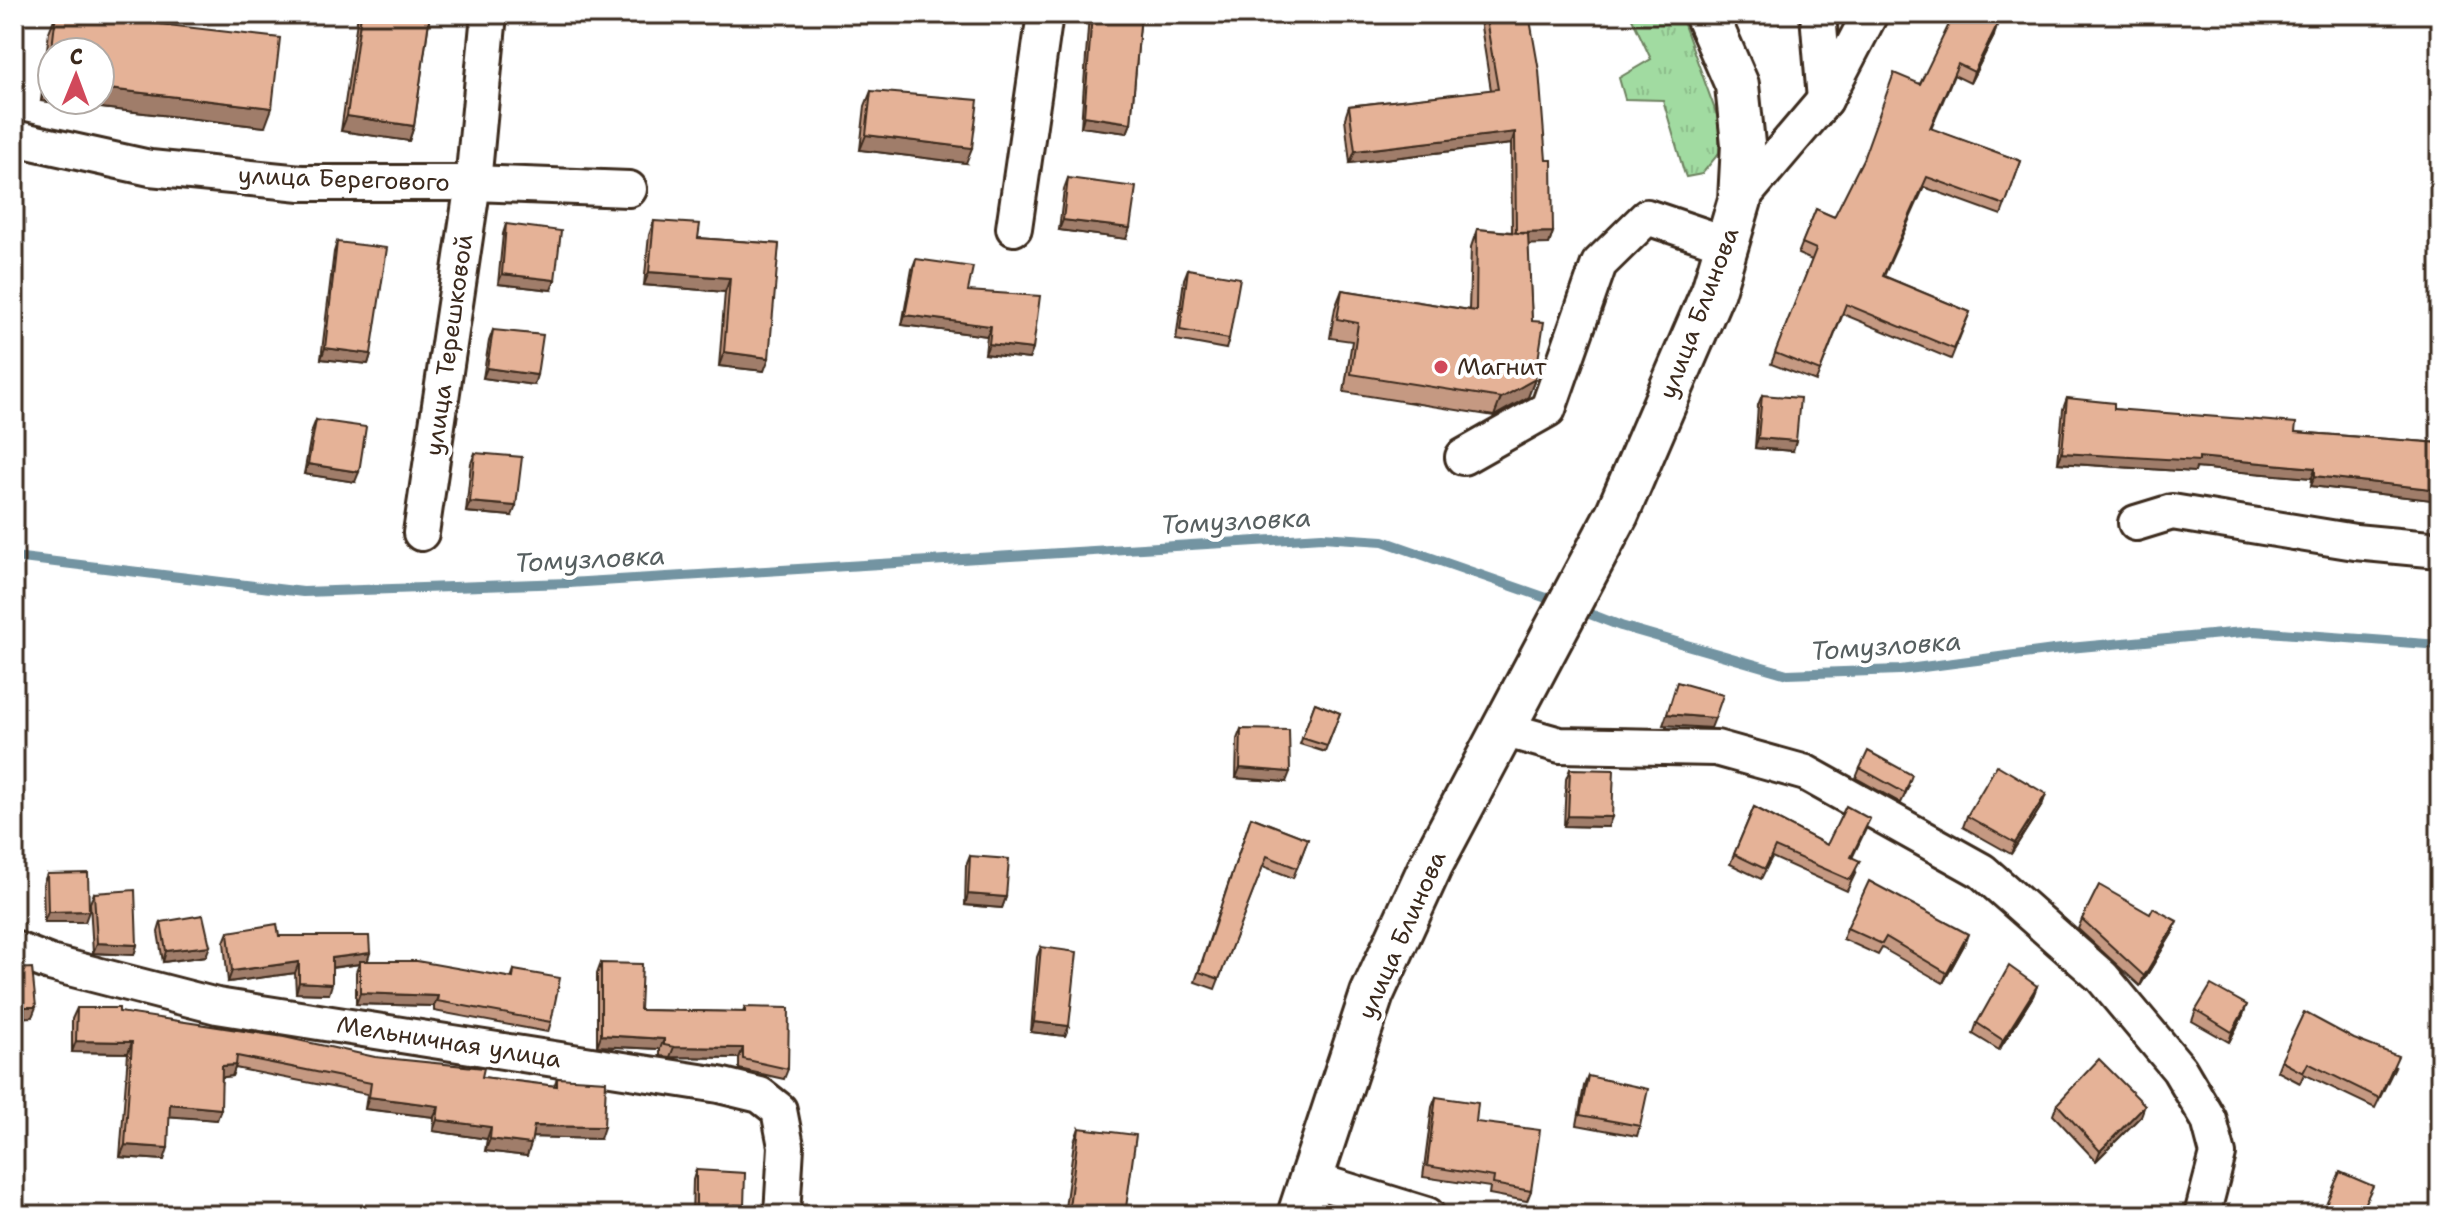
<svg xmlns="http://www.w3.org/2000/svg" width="2454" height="1229" font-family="'Shantell Sans',sans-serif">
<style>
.grass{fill:url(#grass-tufts);stroke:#6e8260;stroke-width:2}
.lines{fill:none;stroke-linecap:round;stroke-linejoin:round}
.stream{stroke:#7394a2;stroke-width:10}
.minor-casing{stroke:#3b2a1e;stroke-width:40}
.major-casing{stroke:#3b2a1e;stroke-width:48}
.minor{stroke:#fff;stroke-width:34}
.major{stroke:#fff;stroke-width:42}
.wall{fill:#c59982;stroke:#3b2a1e;stroke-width:2}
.shaded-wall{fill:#a07d6a;stroke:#3b2a1e;stroke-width:2}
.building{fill:#e5b297;stroke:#3b2a1e;stroke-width:2}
.poi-dot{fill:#d1495b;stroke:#fff;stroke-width:3}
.labels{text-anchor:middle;stroke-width:8;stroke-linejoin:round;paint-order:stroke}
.street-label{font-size:24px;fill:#3b2a1e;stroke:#fff}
.poi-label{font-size:24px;fill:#3b2a1e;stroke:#fff;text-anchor:start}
.water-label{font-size:26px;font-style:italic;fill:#575f60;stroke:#fff}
</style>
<defs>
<pattern id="grass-tufts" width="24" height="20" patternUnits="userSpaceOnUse" patternTransform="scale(2)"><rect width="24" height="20" fill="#a1dba1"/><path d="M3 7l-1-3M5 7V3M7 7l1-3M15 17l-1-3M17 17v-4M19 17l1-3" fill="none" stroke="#8cbc8a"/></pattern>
</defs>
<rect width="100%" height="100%" fill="#fff"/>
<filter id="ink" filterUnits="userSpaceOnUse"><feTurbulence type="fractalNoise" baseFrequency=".0125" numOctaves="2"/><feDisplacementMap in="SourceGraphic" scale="16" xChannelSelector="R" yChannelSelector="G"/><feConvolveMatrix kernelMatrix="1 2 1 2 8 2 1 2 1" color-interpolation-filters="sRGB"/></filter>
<g filter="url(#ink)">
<polygon class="grass" points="1630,14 1679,14 1683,22 1719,121 1719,153 1702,174 1686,177 1684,172 1663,100 1625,99 1619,78 1651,59"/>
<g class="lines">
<g class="stream">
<polyline points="14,557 303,592 569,583 1322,537 1383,541 1558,602"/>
<polyline points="1577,609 1621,626 1787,674 1900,670 2069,648 2254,631 2440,645"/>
</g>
<g class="minor-casing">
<g id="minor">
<polyline points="1818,14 1825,100"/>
<polyline points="14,138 150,168 301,183 473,183 629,189"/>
<polyline points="1740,200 1825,100 1870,14"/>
<polyline points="1014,228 1045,14"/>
<polyline points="1463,457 1548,409 1599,264 1647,217 1727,244"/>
<polyline points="2136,523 2172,512 2355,542 2440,550"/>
<polyline points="421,533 473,183 489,14"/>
<polyline points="1503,729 1560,745 1716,748 1806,773 1982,871 2102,977 2179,1069 2209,1120 2218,1154 2202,1215"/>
<polyline points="14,949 50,963 217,1006 719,1085 760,1095 779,1110 786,1146 782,1215"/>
<polyline points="1310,1179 1427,1215"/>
</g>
</g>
<g class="major-casing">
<polyline id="major" points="1299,1215 1372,994 1431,865 1617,514 1713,291 1740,200 1743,144 1737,85 1706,14"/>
</g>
<use href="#minor" class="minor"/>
<use href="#major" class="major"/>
</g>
<g class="wall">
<polygon points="56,14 265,127 41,101 49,32"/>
<polygon points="358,14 430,14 414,126 409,141 341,131"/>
<polygon points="1089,14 1141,14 1131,123 1127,133 1081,127"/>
<polygon points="1479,14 1529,14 1553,232 1549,244 1528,244 1535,379 1528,397 1494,416 1344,392 1352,341 1330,338 1335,308 1342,290 1469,310 1471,247 1477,229 1512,232 1511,144 1350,163 1345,118 1349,106 1491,90"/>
<polygon points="1992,23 1994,36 1970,83 1954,75 1931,129 2021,161 2001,215 1924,187 1884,276 1970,312 1951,359 1843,314 1816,381 1771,364 1812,260 1798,254 1816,209 1834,217 1920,84"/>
<polygon points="871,91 966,163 860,150 865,106"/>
<polygon points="1068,178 1126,239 1059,230 1064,189"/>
<polygon points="654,221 698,238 779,244 764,371 719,366 725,292 644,285 649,235"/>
<polygon points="506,224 551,290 498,284 503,234"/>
<polygon points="337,242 371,354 368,364 321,359 334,252"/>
<polygon points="916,259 968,291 1033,349 1029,359 985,354 987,336 902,325 912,269"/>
<polygon points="1188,269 1229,339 1226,349 1176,340 1184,279"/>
<polygon points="493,330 534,385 483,378 489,341"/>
<polygon points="1762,395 1793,451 1755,448 1758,405"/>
<polygon points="2067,398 2114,409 2295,432 2440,443 2440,501 2311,486 2312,478 2196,468 2195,472 2058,463 2063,409"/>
<polygon points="316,420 355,482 304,474 312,430"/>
<polygon points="475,453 512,516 466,512 471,463"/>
<polygon points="1315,703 1340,713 1325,752 1300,744"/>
<polygon points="1241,729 1286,782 1236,778 1237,739"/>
<polygon points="1860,768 1909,786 1901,803 1856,778"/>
<polygon points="1570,769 1608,827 1564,826 1566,779"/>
<polygon points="2046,794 2042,805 2011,854 1963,827 1967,816"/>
<polygon points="1754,807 1827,845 1866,829 1852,858 1856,872 1847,891 1772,857 1761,879 1730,864"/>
<polygon points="1251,817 1308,839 1293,878 1263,866 1215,989 1195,982"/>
<polygon points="970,856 1006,897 1002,908 965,905 966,866"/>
<polygon points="47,874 85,922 44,922 43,884"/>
<polygon points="94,893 137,945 134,955 93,953 90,903"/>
<polygon points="2082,919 2173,932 2140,986 2078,929"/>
<polygon points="161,922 206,956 163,962 158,932"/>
<polygon points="1847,928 1964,945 1943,983 1882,948 1878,955 1843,939"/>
<polygon points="228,932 279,936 367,961 511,978 514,970 551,1022 548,1032 434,1011 434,1006 356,1004 356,972 359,964 332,968 329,994 296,993 295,973 228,982 224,942"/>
<polygon points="1041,947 1069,1026 1065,1036 1031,1032 1037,957"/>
<polygon points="601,963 640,1010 743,1012 745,1007 788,1069 784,1079 739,1069 739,1058 670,1057 660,1056 660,1049 597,1046 597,974"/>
<polygon points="2037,986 2033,996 1999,1050 1973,1034 1977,1023"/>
<polygon points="77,1008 119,1012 482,1077 554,1086 557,1078 600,1139 532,1137 527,1156 485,1151 487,1139 433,1131 434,1117 365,1109 367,1094 235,1068 232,1076 222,1077 217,1120 169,1116 164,1160 120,1157 128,1053 72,1052 72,1019"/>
<polygon points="2196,1010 2243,1015 2229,1042 2192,1021"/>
<polygon points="2281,1061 2395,1067 2375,1108 2304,1074 2300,1083 2277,1071"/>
<polygon points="1588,1076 1640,1126 1637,1136 1577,1125 1584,1086"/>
<polygon points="1436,1097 1476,1122 1531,1191 1527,1201 1489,1194 1490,1187 1423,1177 1432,1107"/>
<polygon points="2057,1104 2141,1116 2096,1161 2053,1115"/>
<polygon points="1079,1128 1125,1215 1064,1215 1074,1142"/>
<polygon points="696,1170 740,1215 692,1215 693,1180"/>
</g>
<g class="shaded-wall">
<polygon points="934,14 991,14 988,22 934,15"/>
<polygon points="1997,25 1994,36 1970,83 1974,72"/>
<polygon points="48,82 52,82 52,100 100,100 100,88 272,108 265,127 41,101"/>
<polygon points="347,116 414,126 409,141 341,131"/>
<polygon points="1084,116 1131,123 1127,133 1081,127"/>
<polygon points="1515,132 1511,144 1350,163 1355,151"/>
<polygon points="866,135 972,148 966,163 860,150"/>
<polygon points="1063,220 1130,228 1126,239 1059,230"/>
<polygon points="1553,232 1549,244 1512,245 1516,233"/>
<polygon points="649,272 730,278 725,292 644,285"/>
<polygon points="502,274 555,280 551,290 498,284"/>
<polygon points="905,315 991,326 987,336 902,325"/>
<polygon points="989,344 1033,349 1029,359 985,354"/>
<polygon points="325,348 371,354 368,364 321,359"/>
<polygon points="724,352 769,358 764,371 719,366"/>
<polygon points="487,368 537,375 534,385 483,378"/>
<polygon points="1535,379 1528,397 1494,416 1501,398"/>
<polygon points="1758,438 1796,441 1793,451 1755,448"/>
<polygon points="2062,453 2199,457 2315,468 2312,478 2196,468 2195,472 2058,463"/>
<polygon points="308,464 359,472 355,482 304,474"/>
<polygon points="2315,476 2440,490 2440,501 2311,486"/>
<polygon points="470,502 516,506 512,516 466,512"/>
<polygon points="1667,714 1715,718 1711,728 1663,725"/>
<polygon points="1240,768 1290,772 1286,782 1236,778"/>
<polygon points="2046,794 2042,805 2011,854 2015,843"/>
<polygon points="1568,816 1612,817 1608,827 1564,826"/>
<polygon points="968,894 1006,897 1002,908 965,905"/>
<polygon points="89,911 85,922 44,922 48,912"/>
<polygon points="2177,921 2173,932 2140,986 2144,976"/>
<polygon points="1968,934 1964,945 1943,983 1947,973"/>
<polygon points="97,943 137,945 134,955 93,953"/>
<polygon points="210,946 206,956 163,962 166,951"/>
<polygon points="370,953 367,963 328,968 332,958"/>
<polygon points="299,962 295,973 228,982 232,971"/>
<polygon points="299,982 332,984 329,994 296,993"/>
<polygon points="2037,986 2033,996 1999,1050 2003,1040"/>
<polygon points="360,993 438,996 434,1006 356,1004"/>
<polygon points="2247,1005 2243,1015 2229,1042 2232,1032"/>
<polygon points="14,1007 36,1007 32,1017 14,1018"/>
<polygon points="1034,1022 1069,1026 1065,1036 1031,1032"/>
<polygon points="601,1035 664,1039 660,1049 597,1046"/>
<polygon points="76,1041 132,1042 128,1053 72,1052"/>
<polygon points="674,1047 743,1048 739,1058 670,1057"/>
<polygon points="236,1065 232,1076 218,1078 222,1066"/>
<polygon points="369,1097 439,1106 434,1117 365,1109"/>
<polygon points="170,1104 221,1109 217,1120 165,1116"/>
<polygon points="2145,1105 2141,1116 2096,1161 2100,1151"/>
<polygon points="437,1120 491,1127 487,1139 433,1131"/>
<polygon points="534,1126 604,1127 600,1139 529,1137"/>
<polygon points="490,1139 531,1144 527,1156 485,1151"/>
<polygon points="125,1145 168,1148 164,1160 120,1157"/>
<polygon points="735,1205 744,1206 740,1215 732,1215"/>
</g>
<g class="building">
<polygon points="56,14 73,14 280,38 272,108 100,88 100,52 52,52 52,82 48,82"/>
<polygon points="361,14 430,14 414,126 347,116"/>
<polygon points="1092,14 1141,14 1131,123 1084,116"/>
<polygon points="1485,14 1529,14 1539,71 1546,160 1552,160 1553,232 1516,233 1515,132 1355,151 1349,106 1498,89"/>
<polygon points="1954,14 1995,14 1991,22 1997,25 1974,72 1958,64 1930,128 2021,161 2005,205 1927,177 1883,276 1970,312 1954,349 1846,304 1820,371 1775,353 1816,249 1802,243 1816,209 1834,217 1863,159 1894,73 1920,84"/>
<polygon points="871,91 978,100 972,148 866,135"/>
<polygon points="1068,178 1136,187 1130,228 1063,220"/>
<polygon points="654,221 700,224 698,238 779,244 769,358 724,352 730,278 649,272"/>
<polygon points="506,224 561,231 555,280 502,274"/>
<polygon points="1477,229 1528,234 1532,321 1544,322 1535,379 1501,398 1351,374 1358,323 1337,319 1342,290 1476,311"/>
<polygon points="337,242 387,248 371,354 325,348"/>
<polygon points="916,259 973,267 968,291 1040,296 1033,349 989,344 991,326 905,315"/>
<polygon points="1188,269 1240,278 1229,339 1180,330"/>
<polygon points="493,330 543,335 537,375 487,368"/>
<polygon points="1762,395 1800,398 1796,441 1758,438"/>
<polygon points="2067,398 2114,403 2114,409 2296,423 2295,432 2440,443 2440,490 2315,476 2315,468 2199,457 2199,461 2062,453"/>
<polygon points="316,420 366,427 359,472 308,464"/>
<polygon points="475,453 522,457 516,506 470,502"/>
<polygon points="1677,682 1723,695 1715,718 1667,714"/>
<polygon points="1315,703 1340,713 1327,746 1302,738"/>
<polygon points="1241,729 1289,730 1290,772 1240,768"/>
<polygon points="1868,751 1912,775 1905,793 1860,768"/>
<polygon points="1997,765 2046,794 2015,843 1967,816"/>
<polygon points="1570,769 1614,770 1612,817 1568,816"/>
<polygon points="1846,806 1870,819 1851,857 1860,861 1850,880 1775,847 1765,869 1734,854 1754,807 1827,845"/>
<polygon points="1251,817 1308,839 1297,868 1267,856 1219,979 1199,972"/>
<polygon points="970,856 1009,859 1006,897 968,894"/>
<polygon points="88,873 89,911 48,912 47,874"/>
<polygon points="1869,881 1968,934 1947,973 1886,937 1882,944 1847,928"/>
<polygon points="2099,885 2150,914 2153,908 2177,921 2144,976 2082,919"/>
<polygon points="135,890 137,945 97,943 94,893"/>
<polygon points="203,915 210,946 166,951 161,922"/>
<polygon points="277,924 279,936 369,936 370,953 332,958 332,984 299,982 299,962 232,971 228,932"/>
<polygon points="1041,947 1077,952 1069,1026 1034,1022"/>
<polygon points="360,961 417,961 513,978 514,970 560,978 551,1022 437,1001 438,996 360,993"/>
<polygon points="601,963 642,964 640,1010 745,1012 745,1007 789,1008 788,1069 743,1059 743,1048 674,1047 664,1045 664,1039 601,1035"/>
<polygon points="2009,966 2037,986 2003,1040 1977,1023"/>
<polygon points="32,968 36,1007 14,1007 14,969"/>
<polygon points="2211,985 2247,1005 2232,1032 2196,1010"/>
<polygon points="77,1008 119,1008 119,1012 284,1037 375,1057 484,1068 482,1077 557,1086 557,1078 606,1081 604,1127 534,1126 531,1144 490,1139 491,1127 437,1120 439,1106 369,1097 371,1083 237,1056 236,1065 222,1066 221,1109 170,1104 168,1148 125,1145 132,1042 76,1041"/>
<polygon points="2304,1012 2354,1039 2398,1056 2379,1098 2308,1063 2303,1073 2281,1061"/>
<polygon points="2099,1059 2145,1105 2100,1151 2057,1104"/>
<polygon points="1588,1076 1648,1089 1640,1126 1580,1115"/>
<polygon points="1436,1097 1478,1103 1476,1122 1540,1130 1531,1191 1493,1184 1494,1177 1427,1166"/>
<polygon points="1079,1128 1136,1135 1125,1215 1068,1215"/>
<polygon points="696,1170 745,1173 744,1206 735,1205 735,1215 696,1215"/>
<polygon points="2340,1172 2373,1186 2359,1215 2321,1215"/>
<polygon points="1704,1206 1729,1215 1701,1215"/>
<polygon points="2108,1206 2140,1215 2105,1215"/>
<polygon points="1776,1208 1796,1215 1774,1215"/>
<polygon points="2052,1211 2066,1215 2051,1215"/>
</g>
</g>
<circle class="poi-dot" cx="1441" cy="367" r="8"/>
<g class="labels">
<g class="street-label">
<text transform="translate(344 179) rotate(2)" y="8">улица Берегового</text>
<text transform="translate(1699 313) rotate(-69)" y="8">улица Блинова</text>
<text transform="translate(449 345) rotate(-82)" y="8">улица Терешковой</text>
<text transform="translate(1402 935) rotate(-66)" y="8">улица Блинова</text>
<text transform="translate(449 1042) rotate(9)" y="8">Мельничная улица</text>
</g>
<g class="poi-label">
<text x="1457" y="375">Магнит</text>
</g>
<g class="water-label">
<text transform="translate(1236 521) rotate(-3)" y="9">Томузловка</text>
<text transform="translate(590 559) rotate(-3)" y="9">Томузловка</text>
<text transform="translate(1886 646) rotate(-4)" y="9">Томузловка</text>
</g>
</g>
<rect width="2454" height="1229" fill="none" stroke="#fff" stroke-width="48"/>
<rect x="24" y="24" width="2406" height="1181" fill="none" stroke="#3b2a1e" stroke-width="3" filter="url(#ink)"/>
<g transform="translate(76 76) rotate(1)"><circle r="38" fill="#ffffff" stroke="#b1aaa5" stroke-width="2"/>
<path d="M0-6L14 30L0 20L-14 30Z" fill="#d1495b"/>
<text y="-12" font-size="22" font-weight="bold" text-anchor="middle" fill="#3b2a1e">С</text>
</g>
</svg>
